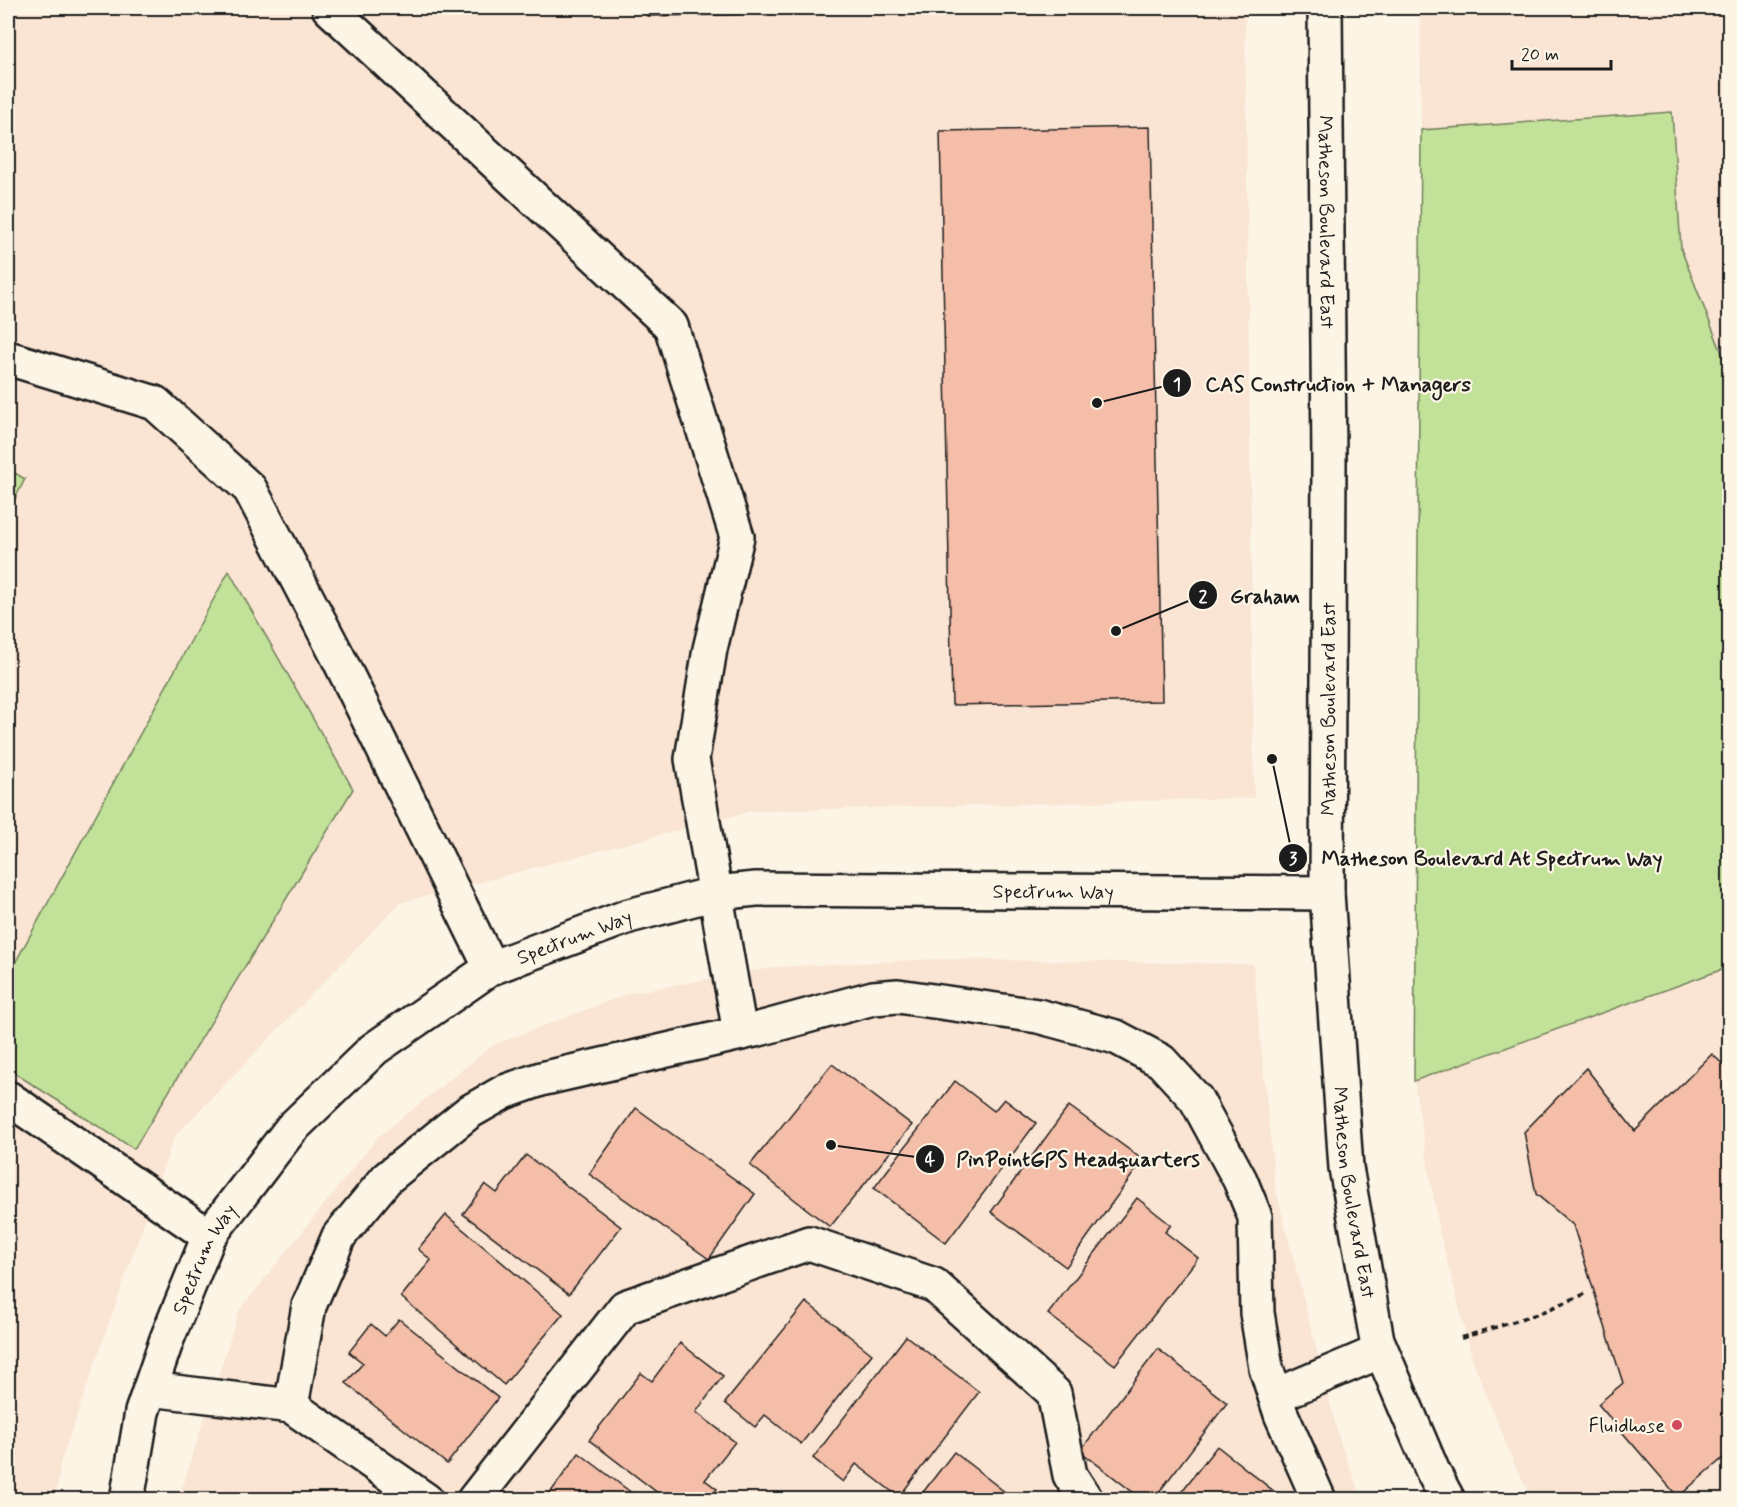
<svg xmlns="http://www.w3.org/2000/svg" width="1737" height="1507" font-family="Mynerve,sans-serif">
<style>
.built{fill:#fae4d3}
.green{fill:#c2e199;stroke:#6f7e5a;stroke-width:1.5}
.building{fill:#f4bea8;stroke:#1c1c1c;stroke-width:1.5}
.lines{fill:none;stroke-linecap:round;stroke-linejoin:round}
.minor-casing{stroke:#1c1c1c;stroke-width:38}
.path{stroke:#1c1c1c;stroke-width:4;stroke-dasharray:6 4.5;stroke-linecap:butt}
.minor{stroke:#fcf5e5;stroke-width:33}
.poi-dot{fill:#d1495b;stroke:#fcf5e5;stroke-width:2}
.labels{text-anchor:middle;stroke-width:4.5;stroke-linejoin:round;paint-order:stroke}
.street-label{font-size:20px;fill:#1c1c1c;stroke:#fcf5e5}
.poi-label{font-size:20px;fill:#1c1c1c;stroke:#fcf5e5;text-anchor:end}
.leader{fill:none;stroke:#1c1c1c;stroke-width:2}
.callout-dot{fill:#1c1c1c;stroke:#fcf5e5;stroke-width:2}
.mark-label{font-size:18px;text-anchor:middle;font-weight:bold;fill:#fff}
.callout-label{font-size:21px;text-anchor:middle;font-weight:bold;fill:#1c1c1c;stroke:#fcf5e5;stroke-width:4.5;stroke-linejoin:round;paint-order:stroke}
</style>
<rect width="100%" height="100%" fill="#fcf5e5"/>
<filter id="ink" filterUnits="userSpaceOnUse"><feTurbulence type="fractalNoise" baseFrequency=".0167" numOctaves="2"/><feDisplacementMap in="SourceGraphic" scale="12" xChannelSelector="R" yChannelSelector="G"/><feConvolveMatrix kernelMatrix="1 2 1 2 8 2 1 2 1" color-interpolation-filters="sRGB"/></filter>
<g filter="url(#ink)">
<g class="built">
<polygon points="8,8 1245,8 1254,798 752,811 400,903 174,1137 60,1464 56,1500 8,1499"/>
<polygon points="1420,8 1729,8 1729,371 1681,249 1672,112 1421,130"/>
<polygon points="937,959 1253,964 1275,1186 1340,1442 1362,1499 178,1500 239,1311 378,1137 493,1045 630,993 777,967"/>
<polygon points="1729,967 1729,1499 1533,1499 1515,1466 1473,1361 1439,1230 1414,1081"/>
</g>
<g class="green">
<polygon points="1672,112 1681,249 1729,371 1729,967 1414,1081 1421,130"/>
<polygon points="8,469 25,479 8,512"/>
<polygon points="229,571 353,789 134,1149 8,1069 8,976"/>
</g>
<g class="building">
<polygon points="647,8 1071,8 647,16"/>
<polygon points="1150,127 1162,701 952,705 940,131"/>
<polygon points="1712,1054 1730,1071 1730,1452 1678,1497 1598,1404 1623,1383 1573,1225 1536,1194 1524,1132 1586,1068 1635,1131"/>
<polygon points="832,1064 912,1125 830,1227 750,1165"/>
<polygon points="955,1081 994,1111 1004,1099 1036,1123 946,1243 874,1188"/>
<polygon points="1069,1106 1143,1160 1066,1267 991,1212"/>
<polygon points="636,1108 755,1194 709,1259 589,1174"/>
<polygon points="526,1155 621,1227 569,1294 463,1214 485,1184 497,1193"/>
<polygon points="1137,1198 1171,1225 1165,1232 1198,1258 1115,1365 1048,1314"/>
<polygon points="446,1215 563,1314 504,1385 401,1297 431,1260 418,1249"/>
<polygon points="806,1302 872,1354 801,1444 765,1415 755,1427 725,1403"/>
<polygon points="399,1319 498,1398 447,1464 346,1383 363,1363 349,1352 371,1324 385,1336"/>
<polygon points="906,1336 979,1392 899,1497 856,1464 843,1482 813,1458"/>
<polygon points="680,1343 723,1376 696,1412 735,1442 705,1480 717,1489 709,1500 667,1500 589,1440 641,1373 652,1381"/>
<polygon points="1158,1349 1227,1403 1153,1500 1143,1500 1080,1451"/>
<polygon points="1217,1446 1285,1500 1175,1500"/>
<polygon points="954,1452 1015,1500 917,1500"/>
<polygon points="579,1453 641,1500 545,1500"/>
</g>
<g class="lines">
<g class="minor-casing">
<g id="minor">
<polyline points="329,8 671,326 737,537 710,649 692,759 740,1033"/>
<path id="s1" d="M 1325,8 L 1329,461 L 1327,893 L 1346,1168 L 1377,1340 L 1433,1472 L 1448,1500"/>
<polyline points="8,358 155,403 250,489 338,657 491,968"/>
<polyline points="8,1098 209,1236"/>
<polyline points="150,1389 291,1406 426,1500"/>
<polyline points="1275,1396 1381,1351"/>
<polyline points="291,1406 309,1306 339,1236 387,1178 469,1112 504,1092 541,1079 759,1029 873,998 898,996 1038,1016 1116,1037 1161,1061 1196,1099 1240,1180 1255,1217 1257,1313 1266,1368 1281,1414 1319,1500"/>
<path id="s2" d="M 127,1500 L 142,1412 L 167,1339 L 209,1236 L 291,1129 L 374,1049 L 491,968 L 629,916 L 716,893 L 756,889 L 1327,893"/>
<polyline points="474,1500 625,1307 809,1243 934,1285 1054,1393 1070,1475 1086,1500"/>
</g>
</g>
<polyline class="path" points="1461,1338 1541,1313 1585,1294"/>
<use href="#minor" class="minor"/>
</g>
</g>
<circle class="poi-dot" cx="1677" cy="1425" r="6"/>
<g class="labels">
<g class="street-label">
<text dy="7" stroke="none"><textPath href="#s1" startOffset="214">Matheson Boulevard East</textPath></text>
<text transform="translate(1328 709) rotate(-90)" y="7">Matheson Boulevard East</text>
<text dy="7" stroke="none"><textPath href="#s2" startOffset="1245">Spectrum Way</textPath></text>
<text dy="7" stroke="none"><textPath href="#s2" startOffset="759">Spectrum Way</textPath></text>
<text dy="7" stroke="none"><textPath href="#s1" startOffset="1186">Matheson Boulevard East</textPath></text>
<text dy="7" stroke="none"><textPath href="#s2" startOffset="255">Spectrum Way</textPath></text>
</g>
<g class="poi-label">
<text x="1665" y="1432">Fluidhose</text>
</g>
</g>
<path class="leader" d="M1097 403L1177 383M1116 631L1203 595M1272 759L1293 858M831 1145L930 1159"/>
<g class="callout-dot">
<circle cx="1097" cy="403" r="6"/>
<circle cx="1116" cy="631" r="6"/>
<circle cx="1272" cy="759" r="6"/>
<circle cx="831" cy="1145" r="6"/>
<circle cx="1177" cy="383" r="15"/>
<circle cx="1203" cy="595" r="15"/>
<circle cx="1293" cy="858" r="15"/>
<circle cx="930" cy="1159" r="15"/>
</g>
<g class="mark-label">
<text x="1177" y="390">1</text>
<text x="1203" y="602">2</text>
<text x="1293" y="864">3</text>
<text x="930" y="1165">4</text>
</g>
<g class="callout-label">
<text x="1338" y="391">CAS Construction + Managers</text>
<text x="1265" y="603">Graham</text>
<text x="1492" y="865">Matheson Boulevard At Spectrum Way</text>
<text x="1078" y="1166">PinPointGPS Headquarters</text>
</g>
<rect width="1737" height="1507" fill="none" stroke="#fcf5e5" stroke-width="30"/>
<rect x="15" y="15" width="1707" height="1477" fill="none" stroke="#1c1c1c" stroke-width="2" filter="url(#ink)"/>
<path d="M1512 60v9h99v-9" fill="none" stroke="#1c1c1c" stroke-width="3"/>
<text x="1521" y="60" font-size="18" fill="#1c1c1c" stroke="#fcf5e5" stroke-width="4.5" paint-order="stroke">20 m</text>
</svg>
